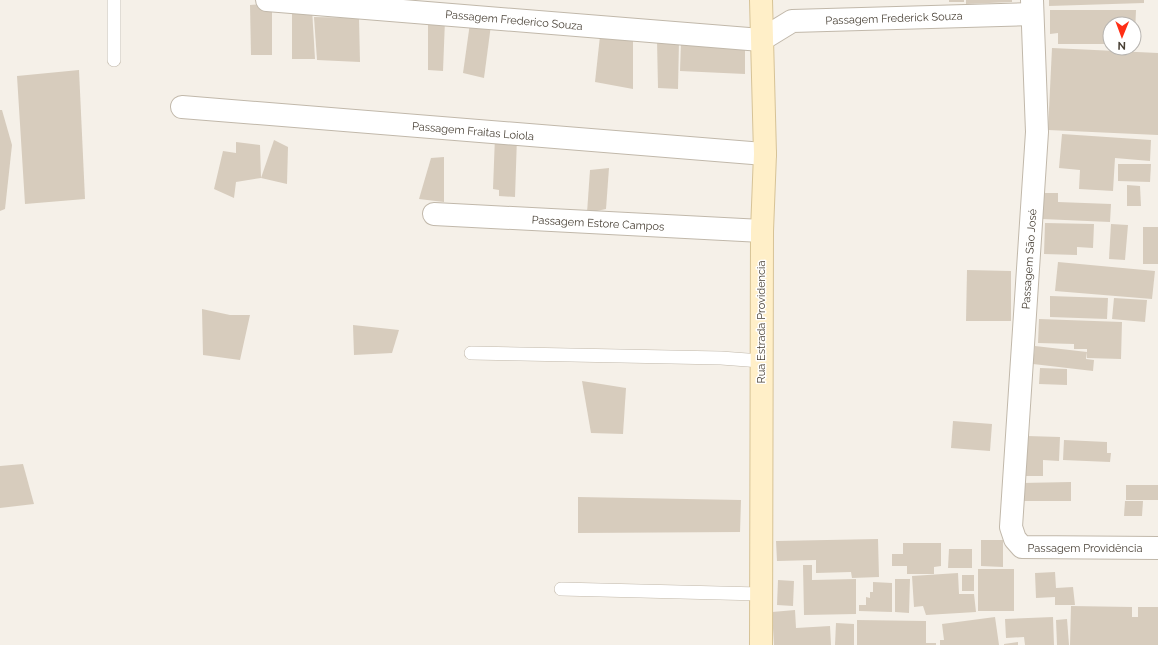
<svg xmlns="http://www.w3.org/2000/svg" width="1158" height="645" font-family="Raleway,sans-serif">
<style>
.building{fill:#d7ccbd}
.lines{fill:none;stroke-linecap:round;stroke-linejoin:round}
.lane-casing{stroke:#c1b8aa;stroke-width:14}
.street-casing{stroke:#c1b8aa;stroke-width:24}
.secondary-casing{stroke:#d7c396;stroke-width:24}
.lane{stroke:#fff;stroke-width:13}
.street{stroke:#fff;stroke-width:22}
.secondary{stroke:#ffefc8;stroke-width:22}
.labels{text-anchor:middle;stroke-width:3;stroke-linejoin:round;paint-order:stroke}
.street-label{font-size:11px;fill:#494136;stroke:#fff}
</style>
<rect width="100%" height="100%" fill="#f5f0e8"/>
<g class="building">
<rect x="949" y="0" width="15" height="2"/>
<polygon points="966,0 1012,0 1012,2 966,4"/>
<polygon points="1049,0 1144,0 1144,3 1049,6"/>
<polygon points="272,3 272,55 251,55 250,5"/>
<polygon points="292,8 312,9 315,59 292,59"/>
<polygon points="1050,10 1136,10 1135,34 1134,24 1110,24 1110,44 1058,44 1058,33 1050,34"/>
<polygon points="314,17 359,18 360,62 317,60"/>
<polygon points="445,20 443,71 428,70 428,21"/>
<polygon points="470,23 491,25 484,78 463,73"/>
<polygon points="600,36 633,38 633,89 595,82"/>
<polygon points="657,40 679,41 678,89 658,88"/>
<polygon points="681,42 745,46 745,74 680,71"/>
<polygon points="1052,48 1158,53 1158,135 1048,130"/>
<polygon points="79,70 85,199 25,204 17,76"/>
<polygon points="0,110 2,110 12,145 5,209 0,211"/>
<polygon points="1062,134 1151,140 1150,161 1115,158 1113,191 1079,189 1080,170 1059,168"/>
<polygon points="495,136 517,137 515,197 499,196 499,190 493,189"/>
<polygon points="274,140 288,147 287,184 261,178"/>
<polygon points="236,142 260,145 261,178 236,182 234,198 214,189 223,151 236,153"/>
<polygon points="444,157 444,202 419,199 431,158"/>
<polygon points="1118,164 1151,164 1150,182 1118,181"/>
<polygon points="609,168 606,209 587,213 590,170"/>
<polygon points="1127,185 1140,186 1141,206 1127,206"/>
<polygon points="1043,193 1058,193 1058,202 1111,204 1110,222 1042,219"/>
<polygon points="1045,223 1094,224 1093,248 1077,247 1077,255 1044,254"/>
<polygon points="1111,224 1128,225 1125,260 1109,259"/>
<rect x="1143" y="227" width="15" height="37"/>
<polygon points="1058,262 1155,271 1152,299 1055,291"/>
<polygon points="967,270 1011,271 1011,321 966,321"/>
<polygon points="1050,296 1108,298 1107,319 1050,317"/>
<polygon points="1114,298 1147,300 1145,322 1112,319"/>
<polygon points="202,309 230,315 250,315 240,360 203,355"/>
<polygon points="1039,319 1122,322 1121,359 1087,358 1087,349 1074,349 1074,344 1038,343"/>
<polygon points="353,325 399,330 392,353 354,355"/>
<polygon points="1035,346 1087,352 1086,359 1094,360 1093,371 1033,364"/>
<polygon points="1040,368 1067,369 1067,385 1039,384"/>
<polygon points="582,381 626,388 623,434 591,433"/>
<polygon points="953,421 992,424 990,451 951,448"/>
<polygon points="1027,436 1060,437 1059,461 1043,460 1043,476 1026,476"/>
<polygon points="1064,440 1107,442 1107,453 1111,453 1110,462 1063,460"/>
<polygon points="23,464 34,504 0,508 0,466"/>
<polygon points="1071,482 1071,501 1021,501 1021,483"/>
<rect x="1126" y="485" width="32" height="15"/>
<polygon points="578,497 741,500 740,532 578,533"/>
<polygon points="1125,501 1143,501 1142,516 1124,516"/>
<polygon points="878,539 879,577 852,578 851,572 816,573 816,560 777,561 776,541"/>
<polygon points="981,540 1003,540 1003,567 981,566"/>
<polygon points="903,543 941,543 941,566 934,567 934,574 907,574 907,566 892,566 892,554 903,554"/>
<polygon points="949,549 972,549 972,568 948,568"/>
<polygon points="803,565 812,565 812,580 856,579 856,614 804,615"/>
<rect x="978" y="569" width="36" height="42"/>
<polygon points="1055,572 1056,588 1073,587 1075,605 1055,605 1055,597 1036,598 1035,573"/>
<polygon points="958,573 959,594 974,594 976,612 926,615 923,606 914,607 912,576"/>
<rect x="962" y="575" width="12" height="16"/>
<polygon points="895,579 910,579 909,613 895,612"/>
<polygon points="778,580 794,581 793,606 777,605"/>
<polygon points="873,582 892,583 892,612 859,611 859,605 866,605 866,597 870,598 870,592 873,592"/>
<polygon points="1071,606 1132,607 1132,617 1138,617 1138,607 1158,607 1158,645 1070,645"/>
<polygon points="795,610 796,628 830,626 831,645 774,645 772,612"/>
<polygon points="995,617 999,645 940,645 940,640 944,640 942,624"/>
<polygon points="1053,617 1054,645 1025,645 1024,637 1006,638 1005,619"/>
<polygon points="1067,619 1069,645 1057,645 1056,620"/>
<polygon points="857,620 926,621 926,643 936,643 936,645 857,645"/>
<polygon points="836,623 854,624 854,645 835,645"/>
<polygon points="1018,642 1018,645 1004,645 1004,644"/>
</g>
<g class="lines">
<g class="lane-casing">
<g id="lane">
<polyline points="114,60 114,0"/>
<polyline points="471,353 721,358 761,361"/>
<polyline points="561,589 760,594"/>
</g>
</g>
<g class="street-casing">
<g id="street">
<polyline points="267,0 761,40 792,21 1032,14"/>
<polyline points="1032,0 1037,132 1011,527 1015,539 1022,547 1158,548"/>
<polyline points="182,107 765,154"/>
<polyline points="434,214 762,231"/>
</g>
</g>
<g class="secondary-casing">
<polyline id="secondary" points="761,0 765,154 762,231 761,645"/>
</g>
<use href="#lane" class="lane"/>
<use href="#street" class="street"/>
<use href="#secondary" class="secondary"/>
</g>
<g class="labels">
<g class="street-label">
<text transform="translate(894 18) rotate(-2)" y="4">Passagem Frederick Souza</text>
<text transform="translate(514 20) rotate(5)" y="4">Passagem Frederico Souza</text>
<text transform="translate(473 131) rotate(5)" y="4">Passagem Fraitas Loiola</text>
<text transform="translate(598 223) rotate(3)" y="4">Passagem Estore Campos</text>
<text transform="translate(1029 259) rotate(-86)" y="4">Passagem São José</text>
<text transform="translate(761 322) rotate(-90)" y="4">Rua Estrada Providencia</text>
<text x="1085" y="552">Passagem Providência</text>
</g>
</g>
<g transform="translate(1122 36) rotate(181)"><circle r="19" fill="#ffffff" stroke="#b6b3af"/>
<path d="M0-3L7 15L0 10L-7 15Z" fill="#ff2e15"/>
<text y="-6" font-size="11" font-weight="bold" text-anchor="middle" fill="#494136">N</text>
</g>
</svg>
